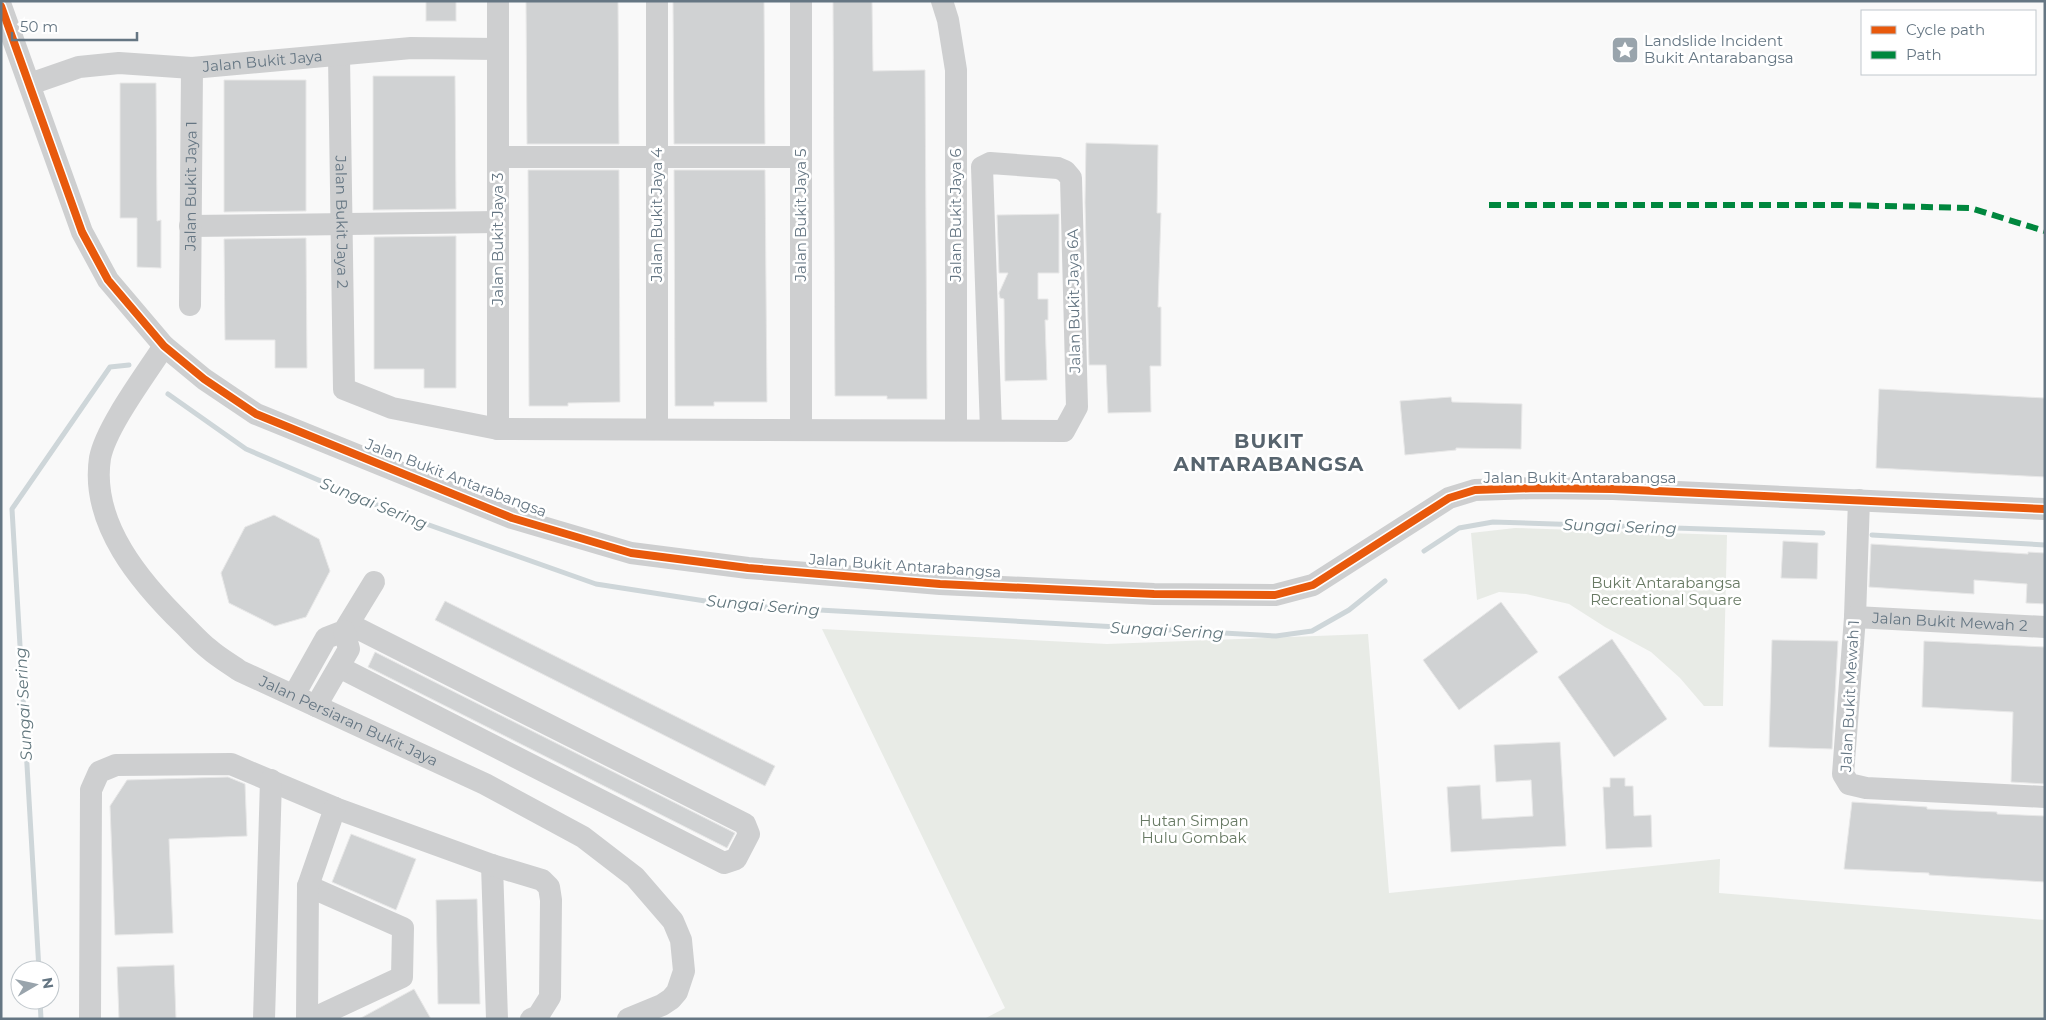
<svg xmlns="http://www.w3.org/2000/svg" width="2046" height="1020" font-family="Montserrat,sans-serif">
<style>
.green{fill:#e8ebe6}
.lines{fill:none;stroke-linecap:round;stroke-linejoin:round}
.stream{stroke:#ced6d9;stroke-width:5}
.building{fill:#d0d2d3;stroke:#e8e8e8}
.minor{stroke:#cecfd0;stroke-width:22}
.quiet{stroke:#00873e;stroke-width:6;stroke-dasharray:12 6;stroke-linecap:butt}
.cycleway-casing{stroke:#fff;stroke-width:11}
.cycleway{stroke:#e8590c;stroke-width:8}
.labels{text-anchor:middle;stroke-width:5;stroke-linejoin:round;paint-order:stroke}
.poi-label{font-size:15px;fill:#657683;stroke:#fff;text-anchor:start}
.street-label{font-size:15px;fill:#657683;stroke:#fff}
.park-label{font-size:15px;fill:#687a64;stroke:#fff}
.water-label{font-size:16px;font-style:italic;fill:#60757c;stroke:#fff}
.district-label{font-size:20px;font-weight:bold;letter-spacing:1px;fill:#57646e;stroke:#fff}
</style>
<rect width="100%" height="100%" fill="#f9f9f9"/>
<g class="green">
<polygon points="1515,528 1727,535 1723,706 1704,706 1680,678 1651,652 1605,627 1569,604 1526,594 1499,592 1477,600 1471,533"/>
<polygon points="822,629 1107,644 1368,634 1389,893 1720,859 1719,893 2045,920 2045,1019 984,1019 1005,1008"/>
</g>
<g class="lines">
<g class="stream">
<polyline points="168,394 246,449 398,514 596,584 731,605 1276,636 1312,631 1349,610 1385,581"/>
<polyline points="1872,535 2045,545"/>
<polyline points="1424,551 1459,528 1493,522 1823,533"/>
<polyline points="39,970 12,509 110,367 129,365"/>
<polyline points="40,1000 41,1019"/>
</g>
</g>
<g class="building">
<rect x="426" y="1" width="30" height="20"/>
<polygon points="526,1 618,1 619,144 527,144"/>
<polygon points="673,1 764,1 765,144 674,144"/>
<polygon points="833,1 872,1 873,71 925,70 927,399 887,399 887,396 835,396"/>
<polygon points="373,76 455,76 456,209 373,210"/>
<polygon points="224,80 306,80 306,211 224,212"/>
<polygon points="120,83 156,83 157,221 161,220 161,268 137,267 137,218 120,218"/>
<polygon points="1086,143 1158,145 1157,213 1161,213 1158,307 1161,307 1161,366 1150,366 1151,412 1108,413 1106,365 1089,365 1085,203"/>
<polygon points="528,170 619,170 620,402 568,403 568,406 529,406"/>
<polygon points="674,170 765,170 767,402 714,402 714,406 675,406"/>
<polygon points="1059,214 1059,273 1038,273 1038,299 1048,299 1048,320 1045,320 1047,380 1005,381 1004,299 1000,298 999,293 1008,273 999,273 997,215"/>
<polygon points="456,236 456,388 424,388 424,369 374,369 374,237"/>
<polygon points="306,238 307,368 275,368 275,340 225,340 224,239"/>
<polygon points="1879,389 2045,398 2045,477 1876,468"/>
<polygon points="1451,397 1452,402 1522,404 1521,449 1456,448 1456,450 1405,455 1400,401"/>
<polygon points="274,515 319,539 330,571 306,617 275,626 229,603 221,573 245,527"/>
<polygon points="1783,541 1818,543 1817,579 1781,578"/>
<polygon points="1871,544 2028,554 2028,552 2045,553 2045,604 2026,603 2027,584 1974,580 1974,594 1869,587"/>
<polygon points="445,601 775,766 765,786 435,620"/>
<polygon points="1501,602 1538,652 1459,710 1423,660"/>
<polygon points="1612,639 1667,719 1614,757 1558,677"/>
<polygon points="1772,640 1838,641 1832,749 1769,747"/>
<polygon points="1924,641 2045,647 2045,784 2011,782 2013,712 1922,707"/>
<polygon points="375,652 735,833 727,848 368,667"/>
<polygon points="1560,742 1566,846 1451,852 1447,787 1480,785 1482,819 1533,816 1531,780 1496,782 1494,745"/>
<polygon points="228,777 245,784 247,836 169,839 173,933 115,935 110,806 127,780"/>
<polygon points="1610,778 1625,778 1625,786 1633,786 1634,816 1651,815 1652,847 1606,849 1603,787 1610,787"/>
<polygon points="1852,802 1927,807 1927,809 1997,812 1997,814 2045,816 2045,882 1929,875 1929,873 1844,869"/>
<polygon points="351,834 416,859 396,910 332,882"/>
<polygon points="477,899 480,1004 438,1004 436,900"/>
<polygon points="174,965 176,1019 119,1019 117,967"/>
<polygon points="414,989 431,1019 359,1019"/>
</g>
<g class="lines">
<g class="minor">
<polyline points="942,1 948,20 956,70 956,430"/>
<polyline points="1,6 82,232 108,280 164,346 204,379 256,414 512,518 631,553 748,568 940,584 1154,594 1275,595 1313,585 1449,498 1475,490 1537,488 1613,489 2045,509"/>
<path id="s1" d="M 339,56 L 344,389 L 392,408 L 498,429 L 1064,431 L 1077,407 L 1071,178 L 1065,171 L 1058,168 L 990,163 L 982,167 L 991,430"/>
<path id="s2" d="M 30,84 L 79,67 L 119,63 L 192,68 L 411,48 L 498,49"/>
<polyline points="498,157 801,157"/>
<polyline points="190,226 498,222"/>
<path id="s3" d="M 190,305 L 192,68"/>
<path id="s4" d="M 164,346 C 146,374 106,427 100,458 C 90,524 141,583 184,625 C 192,633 200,642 209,649 C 218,657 230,664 240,671 L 485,784 L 583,837 L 635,877 L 673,921 L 681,940 L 684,971 L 677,992 L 671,999 L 662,1005 L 628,1019"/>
<polyline points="498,429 498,1"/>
<polyline points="657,429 657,1"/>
<polyline points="801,430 801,1"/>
<polyline points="1859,500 1855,617 1843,774 1849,784 1866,788 2045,797"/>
<path id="s5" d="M 1855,617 L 2045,627"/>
<polyline points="339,667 724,863 736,859 749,834 745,824 349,624"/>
<polyline points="294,695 326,638 344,631 374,582"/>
<polyline points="316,706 349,649 344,631"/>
<polyline points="492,865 497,1019"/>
<polyline points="308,886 403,928 402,977 312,1019"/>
<polyline points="90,1019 91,790 99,772 116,765 231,764 335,808 492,865 542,880 549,887 551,900 550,997 538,1016 531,1019"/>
<polyline points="264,1019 271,780"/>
<polyline points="307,1019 308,886 335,808"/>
</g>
<polyline class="quiet" points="1489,205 1840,205 1970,208 2045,231"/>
<g class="cycleway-casing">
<polyline id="cycleway" points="1,6 82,232 108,280 164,346 204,379 256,414 512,518 631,553 748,568 940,584 1154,594 1275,595 1313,585 1449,498 1475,490 1537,488 1613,489 2045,509"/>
</g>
<use href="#cycleway" class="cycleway"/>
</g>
<defs>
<g id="sight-square" transform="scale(1.4375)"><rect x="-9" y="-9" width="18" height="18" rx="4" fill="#99a4ac" stroke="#fff"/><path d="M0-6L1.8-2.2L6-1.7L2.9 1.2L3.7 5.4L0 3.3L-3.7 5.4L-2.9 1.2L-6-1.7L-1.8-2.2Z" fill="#fff"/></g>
</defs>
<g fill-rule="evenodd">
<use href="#sight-square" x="1625" y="50"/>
</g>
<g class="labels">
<g class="poi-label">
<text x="1644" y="46">Landslide Incident<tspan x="1644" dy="17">Bukit Antarabangsa</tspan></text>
</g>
<g class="street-label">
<text dy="5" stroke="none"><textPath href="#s2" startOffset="236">Jalan Bukit Jaya</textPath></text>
<text dy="5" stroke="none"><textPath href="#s3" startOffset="119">Jalan Bukit Jaya 1</textPath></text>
<text transform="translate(657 215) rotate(-90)" y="5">Jalan Bukit Jaya 4</text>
<text transform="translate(801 215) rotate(-90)" y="5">Jalan Bukit Jaya 5</text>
<text transform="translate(956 215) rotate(-90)" y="5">Jalan Bukit Jaya 6</text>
<text dy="5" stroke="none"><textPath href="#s1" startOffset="166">Jalan Bukit Jaya 2</textPath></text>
<text transform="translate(498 239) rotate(-90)" y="5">Jalan Bukit Jaya 3</text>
<text transform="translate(1074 301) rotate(-91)" y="5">Jalan Bukit Jaya 6A</text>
<text transform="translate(456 478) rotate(21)" y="5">Jalan Bukit Antarabangsa</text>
<text x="1580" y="483">Jalan Bukit Antarabangsa</text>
<text transform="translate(905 566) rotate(4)" y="5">Jalan Bukit Antarabangsa</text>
<text dy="5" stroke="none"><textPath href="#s5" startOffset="95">Jalan Bukit Mewah 2</textPath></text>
<text transform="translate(1850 696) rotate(-87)" y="5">Jalan Bukit Mewah 1</text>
<text dy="5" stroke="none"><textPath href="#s4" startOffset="516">Jalan Persiaran Bukit Jaya</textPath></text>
</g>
<g class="park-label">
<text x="1666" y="588">Bukit Antarabangsa<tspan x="1666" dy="17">Recreational Square</tspan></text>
<text x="1194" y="826">Hutan Simpan<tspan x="1194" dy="17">Hulu Gombak</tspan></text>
</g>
<g class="water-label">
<text transform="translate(374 503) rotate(22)" y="6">Sungai Sering</text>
<text transform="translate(1620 526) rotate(2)" y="6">Sungai Sering</text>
<text transform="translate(763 605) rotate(5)" y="6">Sungai Sering</text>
<text transform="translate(1167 630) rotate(3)" y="6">Sungai Sering</text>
<text transform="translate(23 704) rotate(-93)" y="6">Sungai Sering</text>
</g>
<g class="district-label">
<text x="1269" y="448">BUKIT<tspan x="1269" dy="23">ANTARABANGSA</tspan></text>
</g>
</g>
<rect width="2046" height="1020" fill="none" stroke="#657683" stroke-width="5"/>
<rect x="1861" y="10" width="175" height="65" fill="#ffffff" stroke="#c1c8cd"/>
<rect x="1871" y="26" width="25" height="8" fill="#e8590c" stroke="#c1c8cd"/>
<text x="1906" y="35" font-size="15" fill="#657683">Cycle path</text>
<rect x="1871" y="51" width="25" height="8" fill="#00873e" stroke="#c1c8cd"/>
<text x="1906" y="60" font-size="15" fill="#657683">Path</text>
<g transform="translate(35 985) rotate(81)"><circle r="24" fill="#ffffff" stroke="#c1c8cd"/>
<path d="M0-4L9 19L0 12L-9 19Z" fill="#99a4ac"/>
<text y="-8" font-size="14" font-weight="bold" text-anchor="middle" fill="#657683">N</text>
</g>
<path d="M12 32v8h125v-8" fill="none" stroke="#657683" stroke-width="2.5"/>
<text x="20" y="32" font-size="15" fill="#657683" stroke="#ffffff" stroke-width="4" paint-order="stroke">50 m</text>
</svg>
